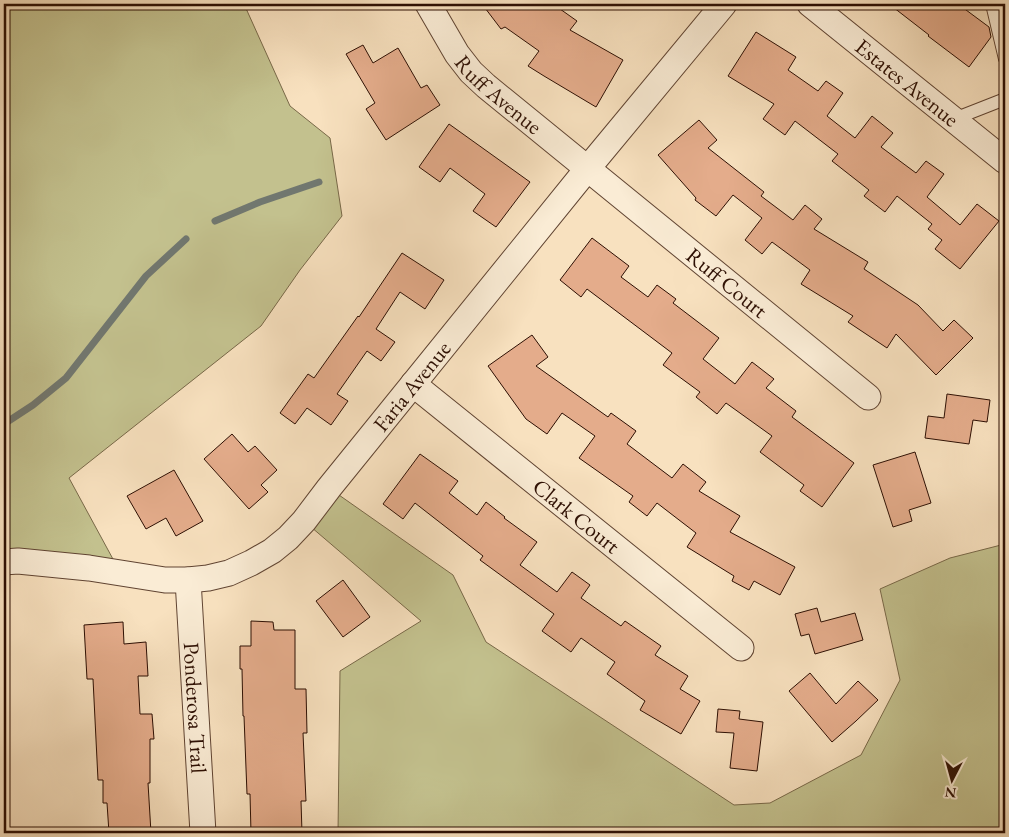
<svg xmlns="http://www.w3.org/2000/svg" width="1009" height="837" font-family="'EB Garamond',serif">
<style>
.green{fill:#c3c18e;stroke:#786848}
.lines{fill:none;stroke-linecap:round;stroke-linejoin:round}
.stream{stroke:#71776f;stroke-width:7}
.building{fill:#e4ac8b;stroke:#2d0f03}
.service-casing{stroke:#604432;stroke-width:14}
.minor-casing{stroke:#604432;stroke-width:27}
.service{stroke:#faecd5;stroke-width:12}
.minor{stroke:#faecd5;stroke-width:25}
.labels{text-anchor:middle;stroke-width:4;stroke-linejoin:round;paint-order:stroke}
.street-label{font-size:22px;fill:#2d0f03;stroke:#faecd5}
</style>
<rect width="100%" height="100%" fill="#f8e1bf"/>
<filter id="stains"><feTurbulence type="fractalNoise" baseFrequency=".004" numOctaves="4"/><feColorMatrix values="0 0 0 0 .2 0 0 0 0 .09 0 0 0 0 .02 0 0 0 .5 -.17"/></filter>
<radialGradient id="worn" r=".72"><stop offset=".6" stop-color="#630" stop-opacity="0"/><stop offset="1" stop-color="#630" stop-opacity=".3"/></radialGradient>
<g class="green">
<polygon points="4,4 244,4 290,106 330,138 342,216 300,270 261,326 69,478 120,572 4,562"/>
<polygon points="329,488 453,575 486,642 734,805 770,803 861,755 900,680 880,589 950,558 1005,544 1005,833 338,833 340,671 421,621 304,521"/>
</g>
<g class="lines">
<g class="stream">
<polyline points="215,221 260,202 319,182"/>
<polyline points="4,424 33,405 66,378 146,276 186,239"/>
</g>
</g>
<g class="building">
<polygon points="482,4 553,4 577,21 570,30 623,60 596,107 544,76 528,66 539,51 505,27 501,29"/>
<polygon points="889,4 958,4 989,27 991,37 969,67 928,36 929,35"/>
<polygon points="756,32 796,57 788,70 818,91 826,81 843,93 827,116 855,138 872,116 893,133 881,147 916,173 926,161 944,174 927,197 960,225 977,204 999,221 960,269 935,249 942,240 928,229 932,224 897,196 885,212 864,196 869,190 832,161 838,154 795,121 785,135 763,119 774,104 728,76"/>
<polygon points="363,45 373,63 398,48 421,88 427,85 440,105 386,140 366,109 375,103 346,54"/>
<polygon points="699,120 717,140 708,148 764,192 761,196 793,220 805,205 822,219 814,229 868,262 864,269 918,305 943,331 954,320 973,338 936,375 896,334 887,348 848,322 853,316 801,284 810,270 772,242 762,254 745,240 762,218 733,195 716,216 695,200 696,198 658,155"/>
<polygon points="449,124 530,182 496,227 473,211 485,194 450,168 440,182 419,167"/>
<polygon points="592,238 629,266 621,277 648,297 657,285 676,299 673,303 719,338 703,359 735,384 752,362 774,379 766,388 796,411 792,417 854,463 822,507 800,491 804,485 760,452 772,436 726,403 717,414 696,397 700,392 663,365 672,353 587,289 581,297 560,280"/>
<polygon points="402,253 444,280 425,309 400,292 376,329 395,342 381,361 367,351 337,394 348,401 331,425 307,408 295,424 280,413 308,374 314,378 358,316 359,317"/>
<polygon points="532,335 548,357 536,366 608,417 611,413 636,431 627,444 672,478 683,464 706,482 699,491 740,516 730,532 795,567 780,595 754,581 749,590 732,581 734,576 687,547 696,533 657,503 647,516 629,502 633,496 579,458 595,436 562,413 547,434 526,419 488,366"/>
<polygon points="947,394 990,400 987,422 973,420 969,444 925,438 928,416 944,418"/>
<polygon points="232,434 248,452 255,446 277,470 261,485 268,492 249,509 204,459"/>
<polygon points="915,452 931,503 909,510 912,521 893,527 873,465"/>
<polygon points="420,454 458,481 449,493 477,515 486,502 505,517 504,518 537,542 520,565 557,592 572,572 590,585 581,598 621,626 625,621 661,646 655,655 688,676 680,689 700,701 681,734 640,710 645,701 607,674 615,662 581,638 571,652 542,631 554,614 480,560 483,556 415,503 403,519 383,504"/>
<polygon points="174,470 203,521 176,536 166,518 146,529 127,496"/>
<polygon points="343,580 370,617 343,637 316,601"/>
<polygon points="817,608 821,622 855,613 863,640 815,654 809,634 801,636 795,614"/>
<polygon points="251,621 273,622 274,630 295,630 295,689 306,689 307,733 303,733 306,801 301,801 302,833 251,833 250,794 247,794 244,716 243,716 242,669 240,669 240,646 251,646"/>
<polygon points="123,622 124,644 146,642 148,676 138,676 140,714 152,714 154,739 150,739 150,783 148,783 151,833 109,833 107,803 103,803 103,780 98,780 93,679 87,679 84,625"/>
<polygon points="810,673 836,704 858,681 878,700 856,721 832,742 789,691"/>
<polygon points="718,709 740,711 739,719 763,722 757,771 730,768 734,733 716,732"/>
</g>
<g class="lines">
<g class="service-casing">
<g id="service">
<polyline points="992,4 1005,59"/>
<polyline points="954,119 1005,99"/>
</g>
</g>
<g class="minor-casing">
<g id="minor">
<path id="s1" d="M 428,4 L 457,54 L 471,72 L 486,86 L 868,397"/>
<path id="s2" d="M 810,4 L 1005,161"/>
<path id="s3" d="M 413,384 L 741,648"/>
<path id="s4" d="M 4,562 L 18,561 L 89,568 L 165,580 L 188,580 L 208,578 L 229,573 L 251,563 L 272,551 L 288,538 L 304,521 L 329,488 L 588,168 L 724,4"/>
<path id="s5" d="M 188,580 L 203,833"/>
</g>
</g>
<use href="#service" class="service"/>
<use href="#minor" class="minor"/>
</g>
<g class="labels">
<g class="street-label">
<text dy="8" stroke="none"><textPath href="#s2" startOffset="125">Estates Avenue</textPath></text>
<text dy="8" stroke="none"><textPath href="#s1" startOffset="116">Ruff Avenue</textPath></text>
<text dy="8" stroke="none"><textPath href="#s1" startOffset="412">Ruff Court</textPath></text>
<text dy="8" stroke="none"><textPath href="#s4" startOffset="492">Faria Avenue</textPath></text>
<text dy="8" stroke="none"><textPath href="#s3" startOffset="210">Clark Court</textPath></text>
<text dy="8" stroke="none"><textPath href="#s5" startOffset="128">Ponderosa Trail</textPath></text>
</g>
</g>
<rect width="1009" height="837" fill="none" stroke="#f8e1bf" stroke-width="20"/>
<rect x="5" y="5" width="999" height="827" fill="none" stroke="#2d0f03" stroke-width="2.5"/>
<rect x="10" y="10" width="989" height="817" fill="none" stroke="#2d0f03"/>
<g transform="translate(952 780) rotate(186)" stroke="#faecd5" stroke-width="4" paint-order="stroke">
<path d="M0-4L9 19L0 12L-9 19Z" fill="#2d0f03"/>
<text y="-8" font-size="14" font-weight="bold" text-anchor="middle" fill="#2d0f03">N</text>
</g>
<rect width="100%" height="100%" filter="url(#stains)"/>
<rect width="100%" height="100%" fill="url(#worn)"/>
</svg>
